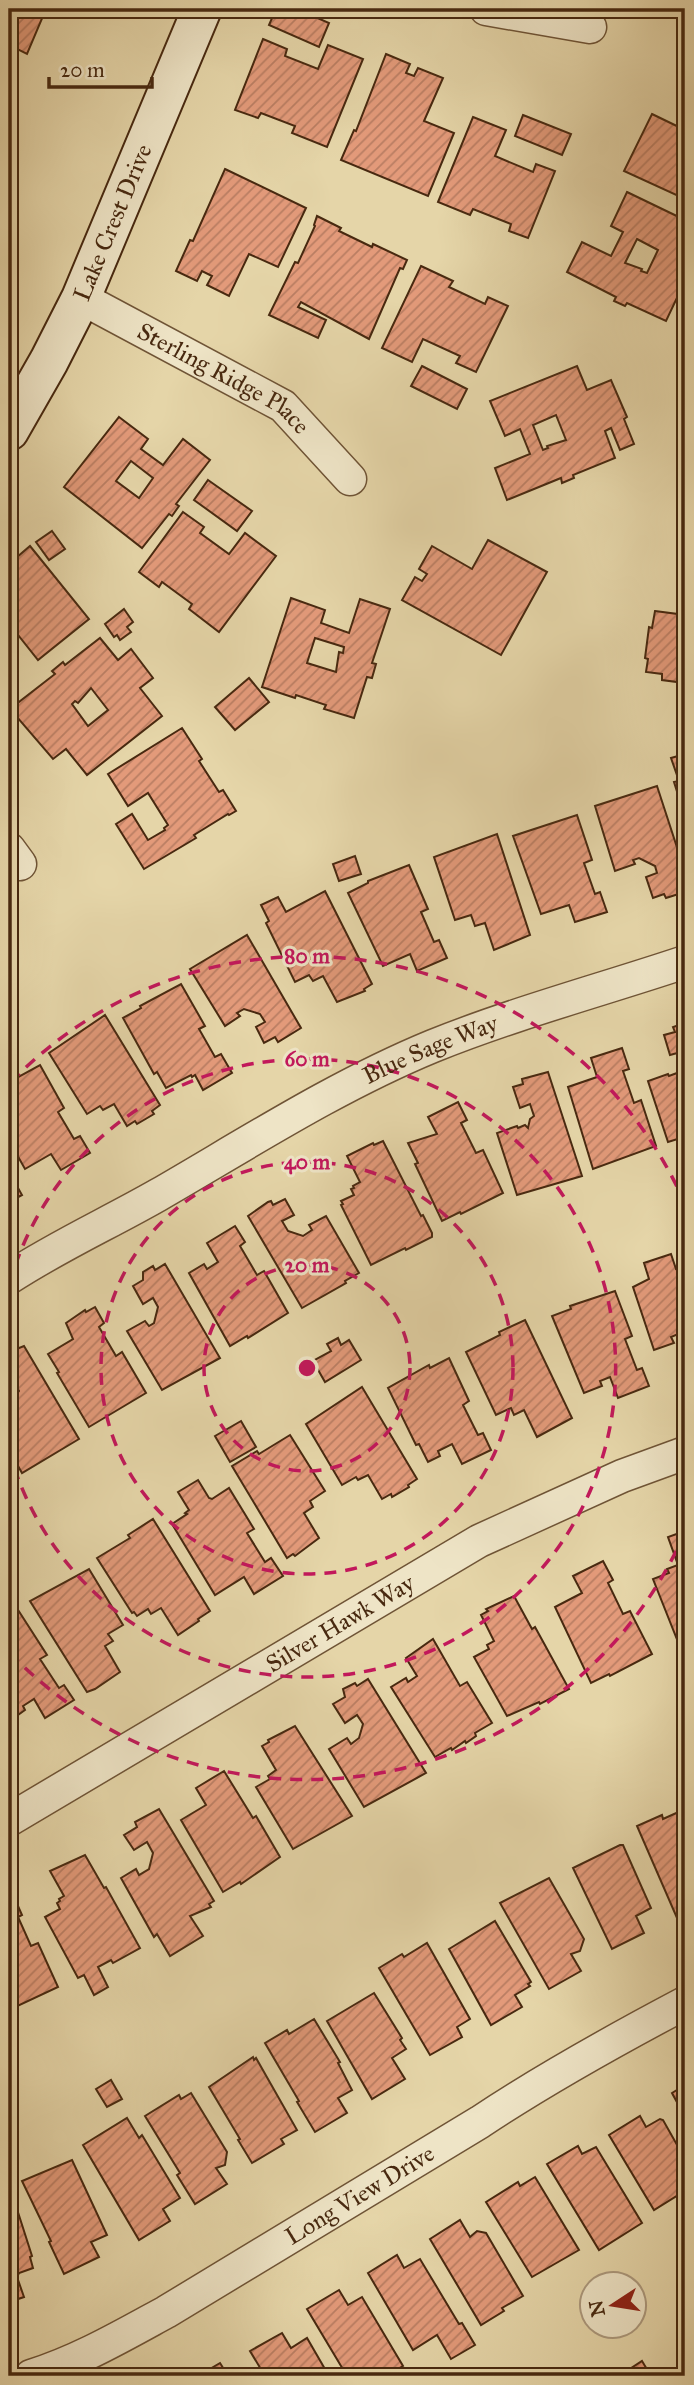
<svg xmlns="http://www.w3.org/2000/svg" width="694" height="2385" font-family="'IM FELL Great Primer',serif">
<style>
.building{fill:url(#building-hatch);stroke:#482910;stroke-width:2;fill-rule:evenodd}
.lines{fill:none;stroke-linecap:round;stroke-linejoin:round}
.street-casing{stroke:#6f5436;stroke-width:35}
.secondary-casing{stroke:#482910;stroke-width:42}
.street{stroke:#eee4c6;stroke-width:32}
.secondary{stroke:#eee4c6;stroke-width:38}
.ring{fill:none;stroke:#c2185b;stroke-width:3.5;stroke-dasharray:12 9}
.labels{text-anchor:middle;stroke-width:6;stroke-linejoin:round;paint-order:stroke}
.street-label{font-size:24px;fill:#482910;stroke:#eee4c6}
.centre{fill:#c2185b;stroke:#eee4c6;stroke-width:3.5}
.ring-label{font-size:21px;text-anchor:middle;font-weight:bold;fill:#c2185b;stroke:#eee4c6;stroke-width:6;stroke-linejoin:round;paint-order:stroke}
</style>
<defs>
<pattern id="building-hatch" width="6" height="6" patternUnits="userSpaceOnUse" patternTransform="scale(1.75)"><rect width="6" height="6" fill="#e39a7a"/><path d="M-1 1l2-2M0 6l6-6M5 7l2-2" fill="none" stroke="#ba7e63"/></pattern>
</defs>
<rect width="100%" height="100%" fill="#e5d5a8"/>
<filter id="stains"><feTurbulence type="fractalNoise" baseFrequency=".00286" numOctaves="4"/><feColorMatrix values="0 0 0 0 .2 0 0 0 0 .09 0 0 0 0 .02 0 0 0 .5 -.17"/></filter>
<radialGradient id="worn" r=".72"><stop offset=".6" stop-color="#630" stop-opacity="0"/><stop offset="1" stop-color="#630" stop-opacity=".3"/></radialGradient>
<g class="building">
<polygon points="9,9 46,9 27,54 9,45"/>
<polygon points="276,9 297,9 329,23 319,47 269,25"/>
<polygon points="263,39 287,49 285,56 318,69 328,45 363,59 327,147 292,133 295,126 261,113 258,118 235,110"/>
<polygon points="386,54 410,64 406,73 414,76 418,68 443,78 424,121 454,133 428,196 341,160 354,130 356,131"/>
<polygon points="652,114 685,130 685,199 624,171"/>
<polygon points="523,115 571,134 562,155 515,136"/>
<polygon points="473,117 506,130 495,156 533,172 536,164 555,171 528,238 509,231 511,224 473,209 470,215 438,202"/>
<polygon points="9,127 16,128 9,142"/>
<polygon points="225,169 306,208 278,267 249,254 229,296 207,285 212,276 202,271 197,281 176,271 190,240 193,241"/>
<path d="M 627,192 L 685,220 L 685,281 L 666,321 L 627,303 L 625,306 L 614,301 L 616,297 L 567,272 L 582,242 L 611,256 L 623,232 L 611,226 ZM 637,239 L 658,250 L 647,273 L 641,271 L 642,269 L 625,263 Z"/>
<polygon points="317,216 341,228 339,231 372,247 373,244 407,260 403,269 400,268 369,339 301,302 298,307 326,320 318,338 269,315 295,262 298,263 315,226 314,225"/>
<polygon points="421,266 453,281 449,287 485,304 488,297 508,306 476,372 456,363 460,356 423,339 412,362 382,348"/>
<polygon points="422,366 467,389 457,409 411,386"/>
<path d="M 577,366 L 587,390 L 611,380 L 627,417 L 624,419 L 634,444 L 620,450 L 611,428 L 605,431 L 615,458 L 573,475 L 574,478 L 562,483 L 561,478 L 507,500 L 495,468 L 530,454 L 520,429 L 505,436 L 490,401 ZM 556,415 L 566,440 L 547,446 L 548,448 L 543,450 L 533,425 Z"/>
<path d="M 119,417 L 148,439 L 141,449 L 163,465 L 183,439 L 210,460 L 176,504 L 179,506 L 172,516 L 169,514 L 142,548 L 64,487 ZM 131,461 L 153,478 L 139,498 L 116,481 Z"/>
<polygon points="208,480 252,511 237,531 194,500"/>
<polygon points="183,512 204,527 200,533 229,554 245,533 276,556 219,632 189,609 192,604 162,582 159,587 139,572"/>
<polygon points="52,531 65,549 49,560 36,542"/>
<polygon points="488,540 547,572 501,655 402,600 415,577 422,581 427,574 419,569 432,546 472,569"/>
<polygon points="685,543 685,569 678,567"/>
<polygon points="30,546 89,619 38,660 18,635 9,643 9,564"/>
<path d="M 291,598 L 325,610 L 321,623 L 349,633 L 360,599 L 390,609 L 372,663 L 376,664 L 372,678 L 367,677 L 354,718 L 324,709 L 326,705 L 296,695 L 295,698 L 262,687 ZM 315,638 L 344,647 L 343,653 L 339,652 L 336,672 L 307,663 Z"/>
<polygon points="124,609 133,622 127,627 131,632 120,640 117,635 114,637 105,624"/>
<polygon points="655,611 685,615 685,683 662,680 662,674 646,672 648,659 645,658 649,627 652,628"/>
<path d="M 100,638 L 118,660 L 131,649 L 153,678 L 140,688 L 162,716 L 87,775 L 66,749 L 53,759 L 10,709 L 55,674 L 52,671 L 63,662 L 65,665 ZM 91,688 L 108,710 L 88,726 L 72,704 L 75,701 L 78,703 Z"/>
<polygon points="249,678 269,702 235,730 215,707"/>
<polygon points="182,728 202,759 199,761 219,792 223,790 236,811 229,815 228,814 194,835 196,838 144,869 116,824 132,814 148,840 165,830 164,828 168,825 148,793 128,806 108,774"/>
<polygon points="685,754 685,817 674,782 679,781 671,758"/>
<polygon points="657,786 685,872 685,892 666,898 664,894 653,898 646,877 657,873 655,866 639,858 633,860 635,864 615,871 595,806"/>
<polygon points="577,815 592,860 584,863 595,894 600,892 607,912 575,922 569,905 541,914 513,836"/>
<polygon points="497,834 530,935 494,950 485,923 475,926 471,915 455,920 434,857"/>
<polygon points="355,856 361,874 339,881 333,864"/>
<polygon points="409,865 428,909 421,912 434,942 439,940 447,958 417,971 410,954 383,966 348,893 368,883 368,881"/>
<polygon points="325,891 372,984 364,989 365,991 337,1002 323,976 313,981 309,975 295,982 266,923 269,921 261,905 278,897 286,912"/>
<polygon points="247,935 301,1028 278,1042 275,1037 264,1043 256,1027 265,1022 260,1014 244,1009 237,1013 240,1016 225,1026 190,969"/>
<polygon points="181,984 205,1026 199,1029 215,1057 221,1054 232,1073 203,1090 195,1075 192,1077 191,1075 166,1088 157,1072 154,1074 123,1018 141,1008 140,1006"/>
<polygon points="105,1015 160,1105 152,1111 154,1114 137,1124 135,1121 127,1126 114,1104 103,1110 100,1106 87,1114 49,1053"/>
<polygon points="685,1023 685,1139 684,1137 668,1142 648,1081 668,1074 669,1076 677,1073 679,1075 679,1070 684,1064 681,1052 670,1055 664,1035 675,1032 673,1027"/>
<polygon points="622,1048 629,1069 623,1071 634,1103 641,1100 656,1146 593,1169 568,1087 597,1077 591,1058"/>
<polygon points="40,1065 64,1108 58,1112 74,1139 80,1136 90,1153 61,1170 51,1154 25,1169 16,1153 14,1155 9,1146 9,1082"/>
<polygon points="548,1072 582,1176 517,1195 497,1133 517,1126 518,1128 525,1125 528,1128 530,1119 534,1116 530,1104 520,1108 513,1087 523,1084 522,1079"/>
<polygon points="458,1102 467,1120 461,1123 476,1153 483,1150 503,1193 461,1214 460,1212 442,1221 415,1164 418,1163 408,1143 437,1134 428,1117"/>
<polygon points="383,1141 421,1216 423,1215 432,1233 432,1237 406,1250 405,1248 371,1265 341,1205 343,1204 341,1201 354,1195 351,1189 354,1188 353,1186 360,1182 347,1156 373,1143 374,1145"/>
<polygon points="9,1172 22,1195 9,1202"/>
<polygon points="285,1199 294,1215 282,1221 288,1231 303,1236 312,1230 309,1225 326,1216 359,1273 345,1281 346,1283 302,1308 248,1216 268,1202 271,1201 273,1205"/>
<polygon points="235,1226 245,1242 240,1246 257,1275 264,1271 288,1313 248,1338 247,1336 230,1346 189,1273 204,1264 207,1269 218,1262 207,1243"/>
<polygon points="671,1254 676,1269 685,1266 685,1338 678,1334 671,1337 674,1343 654,1350 633,1287 649,1279 644,1263"/>
<polygon points="165,1264 220,1358 162,1390 127,1331 145,1321 149,1326 154,1323 158,1307 153,1298 143,1304 133,1286 143,1280 143,1272 153,1266 155,1270"/>
<polygon points="615,1291 632,1336 625,1339 637,1370 642,1368 649,1386 618,1398 610,1377 600,1381 602,1386 584,1393 552,1316 571,1309 570,1306"/>
<polygon points="95,1307 104,1323 99,1327 116,1356 122,1352 146,1393 89,1427 57,1373 59,1372 48,1354 73,1339 66,1323 85,1310 86,1312"/>
<polygon points="525,1320 572,1418 537,1437 524,1410 514,1415 511,1408 496,1415 466,1352 500,1335 499,1332"/>
<polygon points="338,1338 341,1345 349,1340 361,1360 325,1382 313,1361 331,1351 327,1344"/>
<polygon points="24,1346 79,1439 22,1473 9,1450 9,1405 15,1402 16,1395 19,1391 13,1381 9,1383 9,1352"/>
<polygon points="449,1358 469,1401 463,1405 478,1435 483,1433 491,1450 462,1464 452,1444 438,1451 440,1456 428,1462 419,1444 416,1445 388,1388 429,1365 430,1368"/>
<polygon points="362,1387 417,1479 408,1485 409,1487 392,1497 391,1494 382,1499 368,1475 358,1480 356,1477 342,1485 306,1424"/>
<polygon points="241,1421 256,1447 230,1462 215,1436"/>
<polygon points="290,1435 325,1491 310,1501 313,1507 304,1513 319,1538 295,1556 293,1554 287,1558 232,1466 257,1451 259,1454"/>
<polygon points="198,1480 209,1498 212,1499 229,1488 254,1529 247,1533 265,1562 271,1558 283,1576 254,1594 244,1577 215,1595 172,1524 187,1514 185,1513 189,1510 178,1492"/>
<polygon points="153,1519 210,1611 198,1619 199,1621 178,1635 161,1608 151,1614 148,1609 137,1616 134,1612 132,1613 97,1558 130,1538 128,1535"/>
<polygon points="685,1531 685,1656 684,1657 653,1579 669,1573 667,1569 678,1565 668,1537"/>
<polygon points="603,1561 613,1580 608,1583 623,1614 630,1611 652,1654 610,1676 609,1674 591,1683 555,1607 582,1593 573,1576"/>
<polygon points="89,1569 123,1625 108,1634 113,1641 105,1646 120,1672 95,1689 87,1692 30,1601"/>
<polygon points="514,1596 532,1629 535,1627 569,1689 540,1704 539,1702 507,1716 474,1657 489,1649 487,1645 494,1641 481,1615 488,1611 486,1609"/>
<polygon points="11,1599 47,1655 40,1659 59,1688 64,1685 74,1700 45,1718 34,1699 23,1706 25,1710 11,1720 9,1716 9,1601"/>
<polygon points="433,1639 460,1686 467,1682 492,1723 475,1733 476,1736 466,1743 465,1741 452,1750 451,1748 435,1757 391,1687 406,1678 408,1682 417,1676 406,1658"/>
<polygon points="368,1679 426,1773 364,1807 329,1749 347,1738 351,1744 359,1738 363,1724 357,1715 345,1723 333,1704 345,1697 343,1689 355,1683 357,1686"/>
<polygon points="295,1726 352,1816 293,1849 256,1787 270,1779 268,1776 276,1770 262,1746 269,1742 268,1740"/>
<polygon points="224,1771 253,1818 256,1816 280,1857 241,1884 240,1882 223,1892 181,1820 206,1805 196,1788"/>
<polygon points="159,1809 214,1901 209,1904 211,1907 190,1916 203,1936 170,1956 157,1934 154,1937 121,1878 136,1869 139,1875 149,1869 153,1853 147,1842 134,1850 124,1835 137,1827 135,1822"/>
<polygon points="685,1809 685,1915 677,1918 637,1826 662,1815 663,1819"/>
<polygon points="620,1845 623,1845 651,1908 636,1916 644,1933 612,1949 573,1868"/>
<polygon points="85,1855 104,1888 106,1887 140,1948 113,1963 111,1960 98,1967 108,1987 94,1995 84,1975 78,1978 45,1917 60,1909 57,1903 60,1901 59,1899 64,1896 50,1871"/>
<polygon points="549,1878 584,1939 580,1951 571,1954 581,1971 549,1989 500,1903"/>
<polygon points="14,1897 22,1915 18,1917 31,1946 38,1943 58,1987 9,2010 9,1899"/>
<polygon points="495,1921 531,1982 528,1984 530,1986 515,1995 522,2007 491,2025 449,1949"/>
<polygon points="427,1943 470,2019 457,2027 462,2037 430,2055 379,1968 402,1954 404,1957"/>
<polygon points="374,1993 402,2038 400,2040 406,2049 392,2058 405,2079 372,2099 327,2021"/>
<polygon points="314,2019 340,2062 338,2063 352,2090 338,2098 347,2113 315,2132 297,2102 299,2101 265,2043 287,2030 289,2034"/>
<polygon points="253,2057 254,2060 256,2058 297,2130 281,2139 284,2144 252,2163 238,2140 240,2139 209,2087"/>
<polygon points="111,2080 122,2099 107,2107 96,2089"/>
<polygon points="685,2085 685,2117 672,2093"/>
<polygon points="191,2093 227,2152 225,2165 216,2168 227,2184 195,2204 177,2175 180,2173 145,2116 179,2095 181,2099"/>
<polygon points="640,2116 646,2127 660,2119 663,2120 685,2159 685,2204 680,2194 654,2210 609,2135"/>
<polygon points="127,2118 139,2138 142,2135 180,2198 163,2209 170,2221 139,2240 83,2145"/>
<polygon points="578,2146 582,2154 596,2147 642,2223 599,2250 547,2164"/>
<polygon points="72,2160 107,2235 91,2242 99,2257 64,2274 49,2242 51,2241 22,2181"/>
<polygon points="535,2177 579,2250 532,2277 486,2202 518,2182 520,2186"/>
<polygon points="16,2206 32,2256 30,2257 33,2268 19,2273 17,2277 24,2297 9,2302 9,2208"/>
<polygon points="460,2220 470,2237 477,2231 486,2233 523,2296 502,2308 504,2311 481,2325 430,2239"/>
<polygon points="397,2255 404,2268 420,2259 459,2324 462,2323 475,2345 451,2359 437,2335 413,2350 368,2273"/>
<polygon points="339,2290 348,2305 362,2297 403,2366 398,2369 399,2371 390,2376 347,2376 307,2309"/>
<polygon points="282,2333 291,2348 307,2338 329,2376 265,2376 250,2351"/>
<polygon points="642,2361 651,2376 623,2376 622,2374"/>
<polygon points="220,2363 228,2376 198,2376"/>
</g>
<g class="lines">
<g class="street-casing">
<g id="street">
<polyline points="486,9 590,27"/>
<path id="s1" d="M 81,298 L 283,406 L 350,479"/>
<polyline points="9,849 20,864"/>
<path id="s2" d="M 9,1278 C 56,1247 109,1223 158,1195 C 248,1143 336,1086 433,1046 C 515,1013 601,990 685,962"/>
<path id="s3" d="M 9,1820 L 479,1541 L 622,1476 L 685,1453"/>
<path id="s4" d="M 31,2376 C 79,2361 122,2336 166,2312 L 480,2122 C 546,2078 615,2040 685,2003"/>
</g>
</g>
<g class="secondary-casing">
<g id="secondary">
<path id="s5" d="M 9,431 L 49,361 L 81,298 L 202,9"/>
</g>
</g>
<use href="#street" class="street"/>
<use href="#secondary" class="secondary"/>
</g>
<g class="ring">
<circle cx="307" cy="1368" r="103"/>
<circle cx="307" cy="1368" r="206"/>
<path d="M9 1285A309 309 0 1 1 9 1451"/>
<path d="M685 1532A412 412 0 0 1 11 1654M11 1082A412 412 0 0 1 685 1204"/>
</g>
<g class="labels">
<g class="street-label">
<text dy="8" stroke="none"><textPath href="#s5" startOffset="233">Lake Crest Drive</textPath></text>
<text dy="8" stroke="none"><textPath href="#s1" startOffset="164">Sterling Ridge Place</textPath></text>
<text dy="8" stroke="none"><textPath href="#s2" startOffset="480">Blue Sage Way</textPath></text>
<text dy="8" stroke="none"><textPath href="#s3" startOffset="385">Silver Hawk Way</textPath></text>
<text dy="8" stroke="none"><textPath href="#s4" startOffset="376">Long View Drive</textPath></text>
</g>
</g>
<circle cx="307" cy="1368" r="10" class="centre"/>
<g class="ring-label">
<text x="307" y="963">80 m</text>
<text x="307" y="1066">60 m</text>
<text x="307" y="1169">40 m</text>
<text x="307" y="1272">20 m</text>
</g>
<rect width="694" height="2385" fill="none" stroke="#e5d5a8" stroke-width="35"/>
<rect x="10" y="10" width="673" height="2364" fill="none" stroke="#482910" stroke-width="3.5"/>
<rect x="18" y="18" width="659" height="2350" fill="none" stroke="#482910" stroke-width="2"/>
<g transform="translate(613 2305) rotate(258)"><circle r="33" fill="#eee4c6" stroke="#ac997d" stroke-width="2"/>
<path d="M0-5L12 26L0 18L-12 26Z" fill="#8f2418"/>
<text y="-10" font-size="19" font-weight="bold" text-anchor="middle" fill="#482910">N</text>
</g>
<path d="M49 77v10h103v-10" fill="none" stroke="#482910" stroke-width="3.5"/>
<text x="60" y="77" font-size="21" fill="#482910" stroke="#eee4c6" stroke-width="5" paint-order="stroke">20 m</text>
<rect width="100%" height="100%" filter="url(#stains)"/>
<rect width="100%" height="100%" fill="url(#worn)"/>
</svg>
